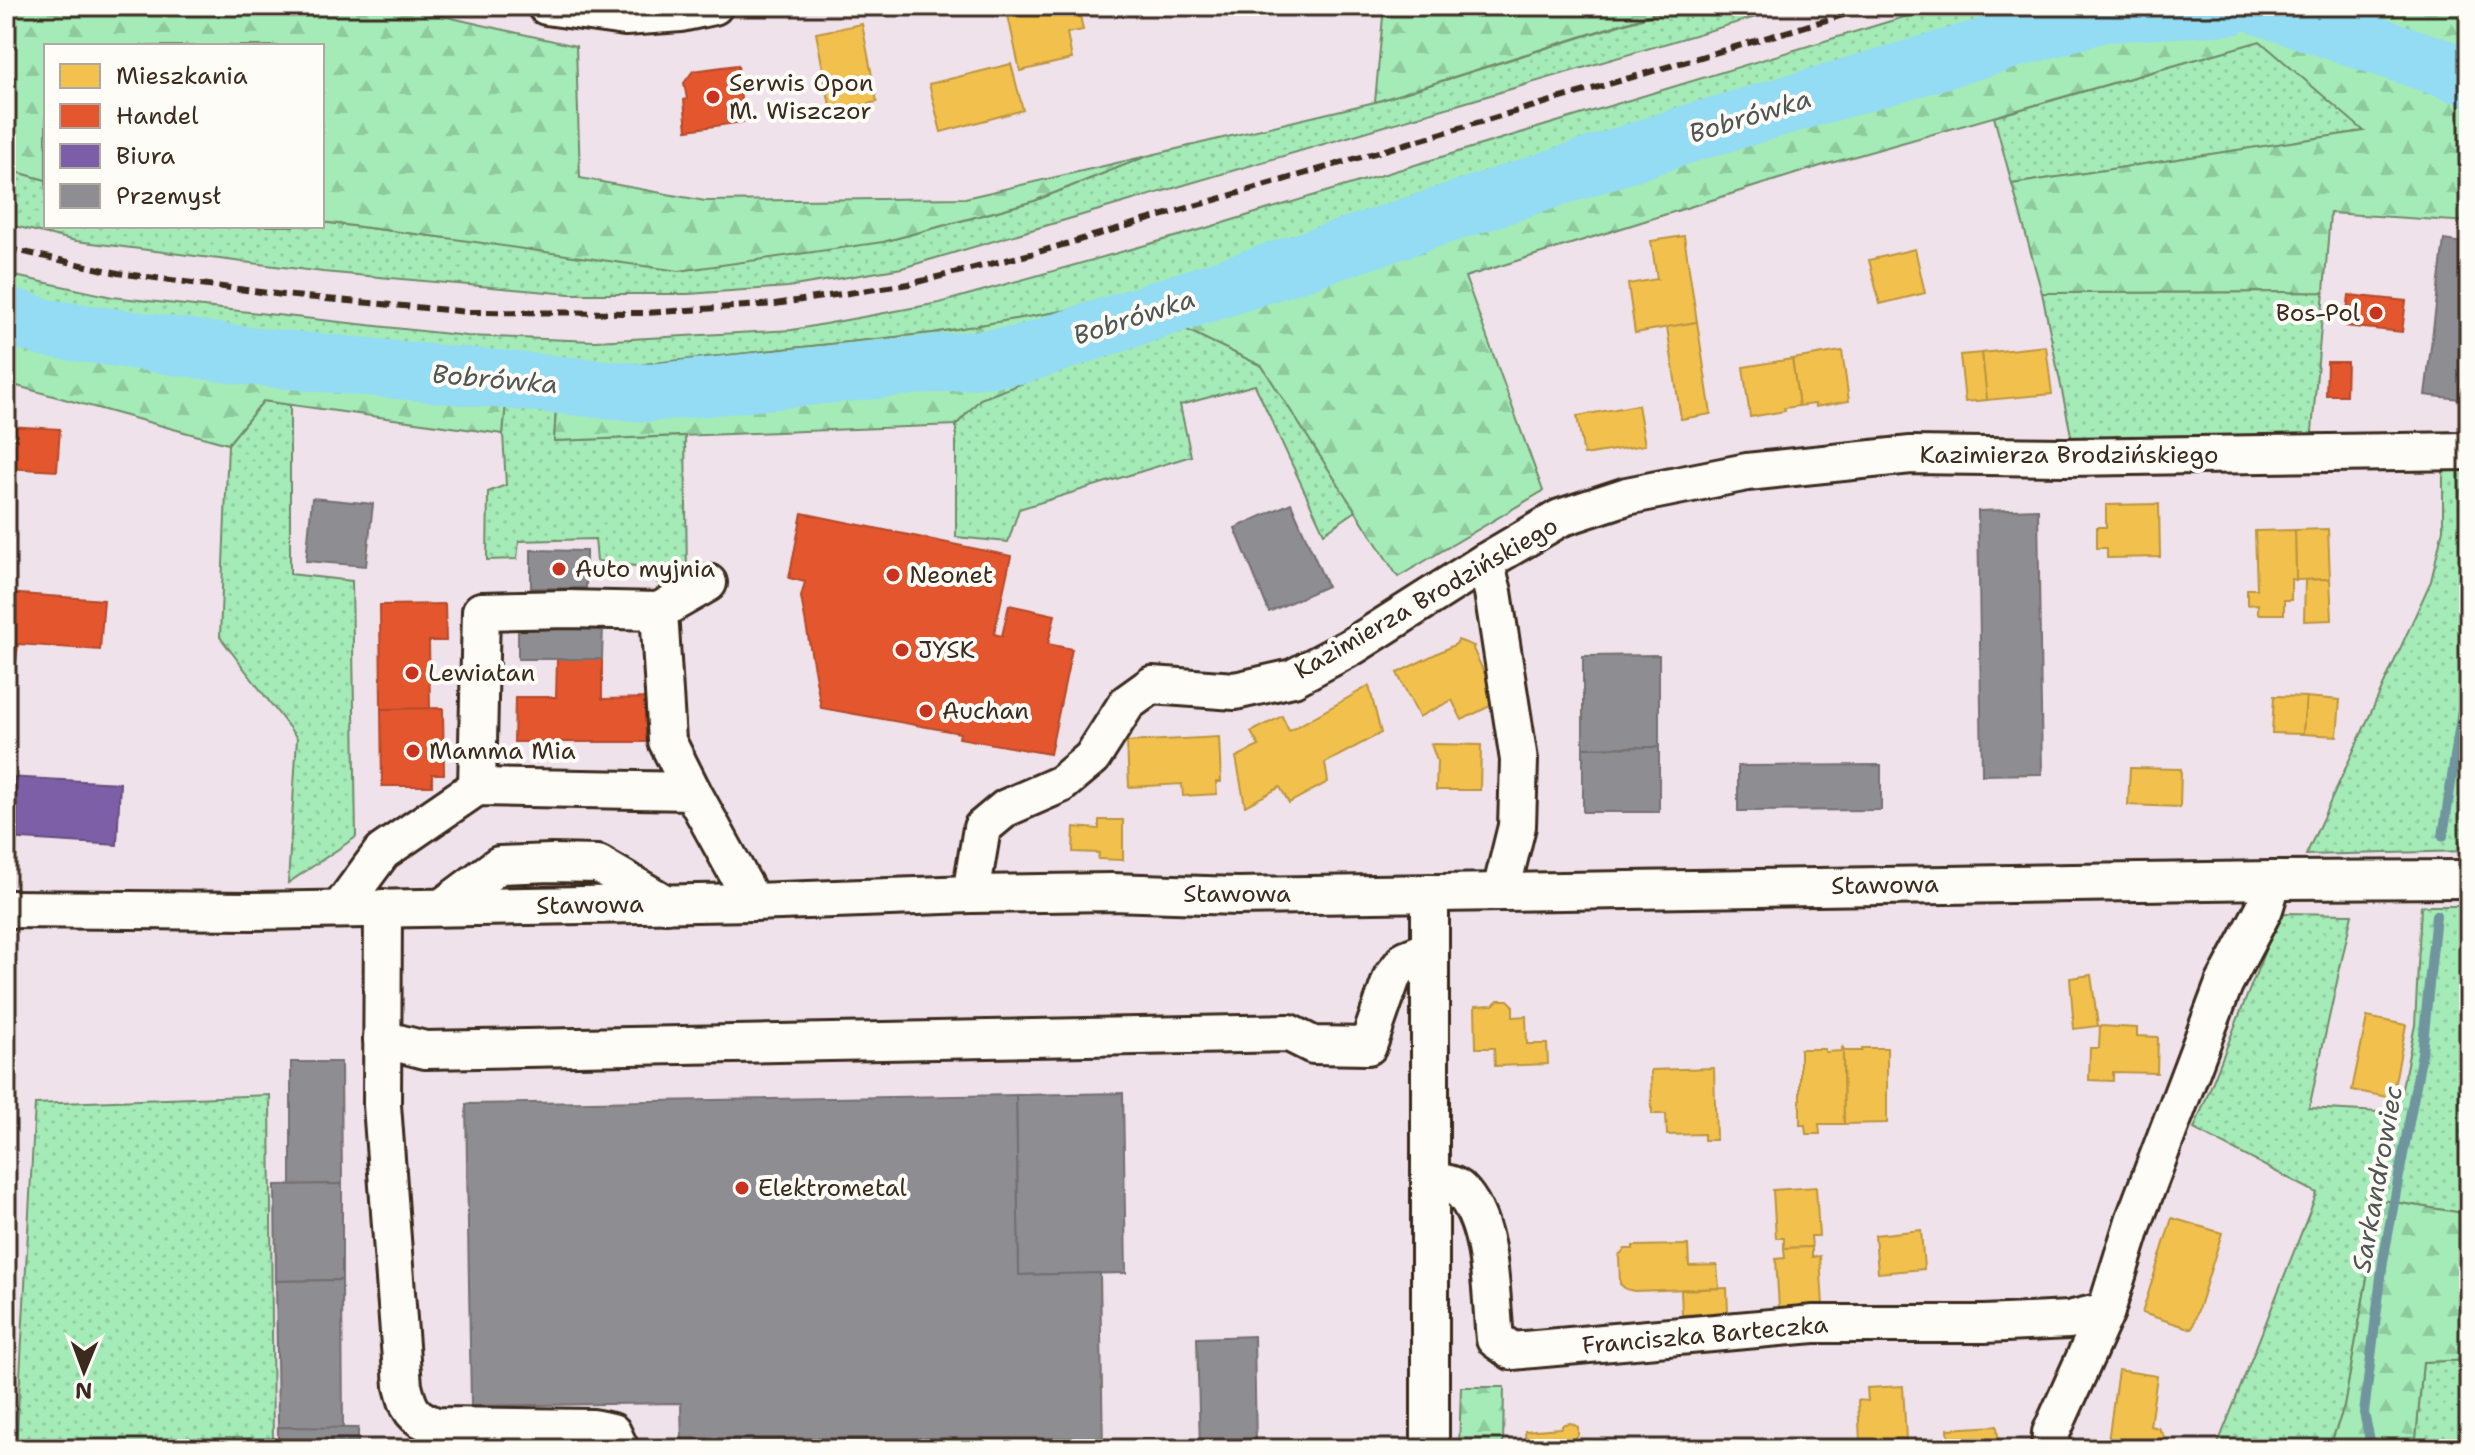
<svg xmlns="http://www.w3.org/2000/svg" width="2475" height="1455" font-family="'Shantell Sans',sans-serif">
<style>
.grass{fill:url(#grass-dots);stroke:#708a6a;stroke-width:2}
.forest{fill:url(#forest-firs);stroke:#708a6a;stroke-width:2}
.homes{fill:#f2c14e;stroke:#bb9440;stroke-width:2}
.shops{fill:#e4572e;stroke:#b14a29;stroke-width:2}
.offices{fill:#7b5ea7;stroke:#684e7e;stroke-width:2}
.industry{fill:#8d8d92;stroke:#746f6f;stroke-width:2}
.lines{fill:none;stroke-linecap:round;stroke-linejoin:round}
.stream{stroke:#70959e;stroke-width:10}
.river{stroke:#93dcf4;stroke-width:58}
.minor-casing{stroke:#3b2a1e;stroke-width:42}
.minor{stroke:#fdfcf7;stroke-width:36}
.rail{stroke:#3b2a1e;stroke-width:6;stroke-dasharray:12 6;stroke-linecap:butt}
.poi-dot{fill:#c8321e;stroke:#fdfcf7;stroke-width:3}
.labels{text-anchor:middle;stroke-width:8;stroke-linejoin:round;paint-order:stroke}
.poi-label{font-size:24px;fill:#3b2a1e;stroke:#fdfcf7;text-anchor:start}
.street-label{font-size:24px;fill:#3b2a1e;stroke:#fdfcf7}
.water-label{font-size:26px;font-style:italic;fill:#515654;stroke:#fdfcf7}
</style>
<defs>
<pattern id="grass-dots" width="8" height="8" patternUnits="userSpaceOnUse" patternTransform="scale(2)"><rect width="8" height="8" fill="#a4ebb7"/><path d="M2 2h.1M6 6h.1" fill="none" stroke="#8eca9d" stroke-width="1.8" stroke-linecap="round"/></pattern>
<pattern id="forest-firs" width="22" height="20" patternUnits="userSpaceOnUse" patternTransform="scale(2)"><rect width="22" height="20" fill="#a4ebb7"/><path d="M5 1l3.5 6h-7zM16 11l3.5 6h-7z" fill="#8eca9d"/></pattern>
</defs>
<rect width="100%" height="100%" fill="#f0e2eb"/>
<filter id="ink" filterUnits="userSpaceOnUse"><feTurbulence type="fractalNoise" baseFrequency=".0125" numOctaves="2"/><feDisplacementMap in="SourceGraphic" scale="16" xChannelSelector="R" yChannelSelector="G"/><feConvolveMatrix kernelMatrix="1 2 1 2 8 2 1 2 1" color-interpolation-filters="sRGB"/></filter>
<g filter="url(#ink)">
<g class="grass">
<polygon points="1680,6 1793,6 902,268 788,287 688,294 570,294 323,272 76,241 6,224 6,169 46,180 46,226 322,226 322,222 447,238 883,242 1034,201 1147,156 1375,102"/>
<polygon points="1948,6 2072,6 1806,80 1069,310 933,333 626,366 559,364 554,441 685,436 687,572 662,586 635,566 597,561 595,539 519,541 517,559 487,560 488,492 506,485 503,434 509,370 57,312 6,300 6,274 112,297 467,336 595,341 792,330 939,303 1203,229 1904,17"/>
<polygon points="2260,41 2365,131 2012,184 1994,117"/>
<polygon points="2324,292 2311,443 2073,445 2042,293"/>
<polygon points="1177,325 1262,366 1356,511 1324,533 1255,385 1180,405 1191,456 1019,509 1008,542 956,537 956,425 980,399"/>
<polygon points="263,401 290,405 290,574 352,581 356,837 288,883 297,738 220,637 228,444"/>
<polygon points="2443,466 2464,470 2469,466 2469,851 2306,855 2431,581 2443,529"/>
<polygon points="2421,906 2469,906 2469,1214 2381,1200 2344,1407 2329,1449 2216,1449 2317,1193 2194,1129 2280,913 2352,914 2309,1108 2397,1113 2415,1025"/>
<polygon points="270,1095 273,1449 16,1449 35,1104"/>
<polygon points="2469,1360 2469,1449 2415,1449 2423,1362"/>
</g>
<g class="forest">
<polygon points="6,6 398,6 576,46 580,178 705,201 965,198 1147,156 1034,201 883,242 679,271 447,238 322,222 322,46 46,46 46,180 6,169"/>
<polygon points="1384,6 1650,6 1652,14 1375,102"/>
<polygon points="2072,6 2430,6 2469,9 2469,222 2330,213 2324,292 2042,293 2012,184 2364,131 2260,41 1824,165 1465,277 1543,491 1398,577 1262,366 1177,325 980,399 956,425 554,441 559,364 626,366 933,333 1069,310 1806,80"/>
<polygon points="6,300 57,312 509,370 503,434 263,401 228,444 6,383"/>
<polygon points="2381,1200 2469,1214 2469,1360 2423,1362 2415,1449 2329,1449 2344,1407"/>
<polygon points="1461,1387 1504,1387 1503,1449 1459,1449"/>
</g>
<g class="homes">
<polygon points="1006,6 1078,6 1083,30 1067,33 1072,59 1020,71"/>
<polygon points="862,24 877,102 831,111 816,33"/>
<polygon points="1011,64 1023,110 941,132 929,84"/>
<polygon points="1684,236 1697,322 1635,333 1628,284 1657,279 1651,241"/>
<polygon points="1915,249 1925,293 1880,304 1869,260"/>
<polygon points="1697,322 1711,414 1681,419 1667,327"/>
<polygon points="2046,346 2052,394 1987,400 1982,353"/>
<polygon points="1842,351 1849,401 1815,407 1815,404 1799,406 1792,359"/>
<polygon points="1982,353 1987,400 1965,402 1960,355"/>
<polygon points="1792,359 1799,406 1784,408 1785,411 1750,417 1743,367"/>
<polygon points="1638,405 1645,445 1584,455 1577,416"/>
<polygon points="2159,504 2160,557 2107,558 2107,548 2097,548 2097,527 2106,527 2106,505"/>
<polygon points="2328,529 2330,579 2296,580 2295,530"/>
<polygon points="2295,530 2296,580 2291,579 2291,600 2284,600 2284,614 2258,614 2258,604 2247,605 2247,589 2257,589 2255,531"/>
<polygon points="2330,579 2332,620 2304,621 2305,580"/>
<polygon points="1458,640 1474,646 1473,649 1497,700 1496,703 1462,720 1452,700 1419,717 1397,673 1456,644"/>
<polygon points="1369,686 1381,733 1325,763 1328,782 1289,803 1280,787 1245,806 1236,757 1259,746 1251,732 1282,716 1289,731"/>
<polygon points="2274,696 2306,697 2303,734 2272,733"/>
<polygon points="2306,697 2340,700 2337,736 2303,734"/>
<polygon points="1219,737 1221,782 1216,782 1217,794 1183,796 1182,784 1129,787 1127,742"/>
<polygon points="1431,744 1481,745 1480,790 1436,790 1437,761"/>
<polygon points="2130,768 2181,769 2180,807 2128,805"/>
<polygon points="1099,820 1123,820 1123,860 1098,859 1099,853 1073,852 1074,827 1099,829"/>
<polygon points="2091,975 2098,1026 2074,1029 2070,978"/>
<polygon points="1498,1000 1508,1000 1513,1005 1513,1017 1526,1016 1527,1044 1547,1044 1548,1064 1495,1066 1494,1048 1476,1048 1475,1006 1493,1005"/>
<polygon points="2367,1017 2406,1025 2392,1098 2352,1090"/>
<polygon points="2100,1026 2137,1028 2137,1036 2158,1037 2157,1073 2113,1072 2113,1081 2089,1080 2090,1048 2099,1048"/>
<polygon points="1842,1048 1843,1048 1844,1124 1819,1124 1820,1134 1806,1134 1805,1125 1800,1125 1800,1049 1825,1049 1825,1052 1842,1051"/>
<polygon points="1843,1048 1845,1051 1862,1051 1862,1048 1887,1048 1887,1123 1844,1124"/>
<polygon points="1714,1068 1716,1140 1704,1140 1704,1134 1667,1135 1666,1114 1652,1114 1651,1070"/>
<polygon points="1816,1187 1819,1236 1811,1236 1812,1247 1784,1248 1784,1238 1776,1238 1773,1190"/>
<polygon points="2172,1218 2222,1233 2192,1329 2142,1313"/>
<polygon points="1921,1230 1924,1269 1878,1273 1875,1235"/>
<polygon points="1688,1245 1689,1266 1717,1265 1719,1288 1634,1291 1626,1289 1620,1284 1619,1255 1625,1249 1633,1249 1633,1246"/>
<polygon points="1812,1247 1812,1257 1820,1256 1823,1306 1779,1308 1776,1259 1785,1258 1784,1248"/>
<polygon points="1727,1288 1728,1312 1682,1315 1681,1290"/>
<polygon points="2118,1370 2157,1376 2150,1426 2158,1428 2164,1436 2163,1449 2107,1449"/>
<polygon points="1903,1386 1906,1439 1860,1442 1858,1400 1868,1401 1867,1388"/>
<polygon points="1571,1423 1578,1427 1578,1435 1574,1440 1574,1449 1526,1449 1525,1431 1560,1428 1564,1424"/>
<polygon points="1997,1426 1999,1449 1949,1449 1948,1429"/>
</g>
<g class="shops">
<polygon points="738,65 743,122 687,130 684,100 687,99 684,83 693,71"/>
<polygon points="2349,295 2406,301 2402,332 2345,326"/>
<polygon points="2327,362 2347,362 2346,395 2326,395"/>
<polygon points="6,426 60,429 57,471 6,468"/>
<polygon points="802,513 1011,556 994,634 1002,636 1009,605 1055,615 1048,644 1072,649 1050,754 959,738 960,733 821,708 801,597 805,582 789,578"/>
<polygon points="6,593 104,600 100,650 18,644 16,661 6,661"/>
<polygon points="445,604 446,641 429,641 430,709 381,709 380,605"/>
<polygon points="557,659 602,659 602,699 654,698 653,742 514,742 515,697 556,697"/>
<polygon points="443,708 444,774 432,774 432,786 382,786 381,709"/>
</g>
<polygon class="offices" points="6,777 120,783 117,845 6,838"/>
<g class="industry">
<polygon points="2444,240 2469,244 2469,316 2459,399 2425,395"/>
<polygon points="312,498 373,504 366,566 306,561"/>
<polygon points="1291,503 1327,586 1269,612 1235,528"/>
<polygon points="2038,509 2042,774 1982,775 1978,511"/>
<polygon points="531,550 586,551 586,588 531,588"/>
<polygon points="518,624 603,625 602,659 518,659"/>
<polygon points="1659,655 1659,747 1583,748 1583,656"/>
<polygon points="1659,747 1659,812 1583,812 1583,748"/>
<polygon points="1881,765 1881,810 1738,811 1738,766"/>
<polygon points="291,1062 341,1062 342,1184 291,1185"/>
<polygon points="1123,1093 1126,1273 1019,1275 1016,1095"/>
<polygon points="1016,1095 1019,1275 1100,1273 1103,1449 682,1449 681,1403 471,1406 466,1104"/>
<polygon points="342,1184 342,1280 276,1281 275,1185"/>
<polygon points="342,1280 343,1429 278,1427 276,1281"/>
<polygon points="1254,1336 1256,1445 1200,1449 1197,1338"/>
<polygon points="278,1427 358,1428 358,1449 278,1449"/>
</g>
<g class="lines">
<g class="stream">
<polyline points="2443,836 2469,664"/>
<polyline points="2372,1449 2364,1413 2383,1261 2422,1053 2436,915"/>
</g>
<g class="river">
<polyline points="2261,6 2469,77"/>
<polyline points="6,315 46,328 247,356 648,393 1021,355 1691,133 2103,13 2229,6"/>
</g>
<g class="minor-casing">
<g id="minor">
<polyline points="546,6 625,17 681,13 714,6"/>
<polyline points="1485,562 1493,592 1519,760 1517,826 1501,891"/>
<polyline points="477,787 481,611 568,609 659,611"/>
<polyline points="692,791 667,741 659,611 708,583"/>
<polyline points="971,894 982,828 1006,808 1061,784 1092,758 1127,703 1152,685 1235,691 1293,678 1353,646 1485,562 1560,518 1627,496 1747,472 1911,455 2066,457 2469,451"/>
<polyline points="444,906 499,865 551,863 598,864 666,904"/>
<path d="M 383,908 L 382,1105 L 403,1386 C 409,1410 412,1417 436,1426 L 593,1428 L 612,1432 L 620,1449"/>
<polyline points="6,909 253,911 753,902 971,894 1111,892 1237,896 2273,880 2469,879"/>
<polyline points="340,909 382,852 477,787 692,791 753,902"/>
<polyline points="382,1039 425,1050 1289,1033 1313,1045 1368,1046 1392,977 1406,959 1429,950"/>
<path d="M 1430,1181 C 1440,1183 1452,1182 1460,1190 C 1493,1223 1490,1294 1495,1339 L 1512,1351 L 1814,1324 L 1984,1324 L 2069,1320 L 2106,1311"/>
<polyline points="1430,1449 1430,893"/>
<polyline points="2050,1449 2051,1433 2106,1311 2134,1221 2224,984 2264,909 2273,880"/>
</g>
</g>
<use href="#minor" class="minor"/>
<polyline class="rail" points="6,248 118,273 283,295 469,312 645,313 775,304 909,284 1035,253 1874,6"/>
</g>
</g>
<g class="poi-dot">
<circle cx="713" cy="97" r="8"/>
<circle cx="2376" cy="313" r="8"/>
<circle cx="559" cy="569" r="8"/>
<circle cx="893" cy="575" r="8"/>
<circle cx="902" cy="650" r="8"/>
<circle cx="412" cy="673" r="8"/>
<circle cx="926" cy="711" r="8"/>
<circle cx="413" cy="751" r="8"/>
<circle cx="742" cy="1188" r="8"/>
</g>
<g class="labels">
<g class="poi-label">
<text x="729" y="91">Serwis Opon<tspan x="729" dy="28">M. Wiszczor</tspan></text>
<text x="2360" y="321" text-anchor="end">Bos-Pol</text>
<text x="575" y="577">Auto myjnia</text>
<text x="909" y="583">Neonet</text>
<text x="918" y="658">JYSK</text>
<text x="428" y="681">Lewiatan</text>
<text x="942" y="719">Auchan</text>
<text x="429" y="759">Mamma Mia</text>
<text x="758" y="1196">Elektrometal</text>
</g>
<g class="street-label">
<text x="2069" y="463">Kazimierza Brodzińskiego</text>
<text transform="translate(1426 598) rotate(-30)" y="8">Kazimierza Brodzińskiego</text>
<text transform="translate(1885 885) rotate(-1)" y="8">Stawowa</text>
<text x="1237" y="902">Stawowa</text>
<text transform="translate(590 905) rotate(-1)" y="8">Stawowa</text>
<text transform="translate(1705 1335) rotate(-5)" y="8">Franciszka Barteczka</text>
</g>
<g class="water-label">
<text transform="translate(1750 116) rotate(-17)" y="9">Bobrówka</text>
<text transform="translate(1134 317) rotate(-18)" y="9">Bobrówka</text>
<text transform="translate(495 379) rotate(5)" y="9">Bobrówka</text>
<text transform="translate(2377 1179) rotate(-80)" y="9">Sarkandrowiec</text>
</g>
</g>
<rect width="2475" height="1455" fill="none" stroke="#fdfcf7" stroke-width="32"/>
<rect x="16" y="16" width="2443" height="1423" fill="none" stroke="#3b2a1e" stroke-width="3" filter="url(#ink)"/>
<rect x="44" y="44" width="280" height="184" fill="#fdfcf7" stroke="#afa8a0" stroke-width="2"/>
<rect x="60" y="64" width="40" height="24" fill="#f2c14e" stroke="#afa8a0" stroke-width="2"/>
<text x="116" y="84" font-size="24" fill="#3b2a1e">Mieszkania</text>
<rect x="60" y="104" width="40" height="24" fill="#e4572e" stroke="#afa8a0" stroke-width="2"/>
<text x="116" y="124" font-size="24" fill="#3b2a1e">Handel</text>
<rect x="60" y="144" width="40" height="24" fill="#7b5ea7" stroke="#afa8a0" stroke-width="2"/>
<text x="116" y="164" font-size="24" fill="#3b2a1e">Biura</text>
<rect x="60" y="184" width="40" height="24" fill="#8d8d92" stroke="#afa8a0" stroke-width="2"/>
<text x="116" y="204" font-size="24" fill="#3b2a1e">Przemysł</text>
<g transform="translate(84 1371) rotate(181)" stroke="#fdfcf7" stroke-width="6" paint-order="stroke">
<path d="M0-6L14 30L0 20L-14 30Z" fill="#3b2a1e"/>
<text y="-12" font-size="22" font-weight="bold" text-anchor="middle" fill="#3b2a1e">N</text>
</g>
</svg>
